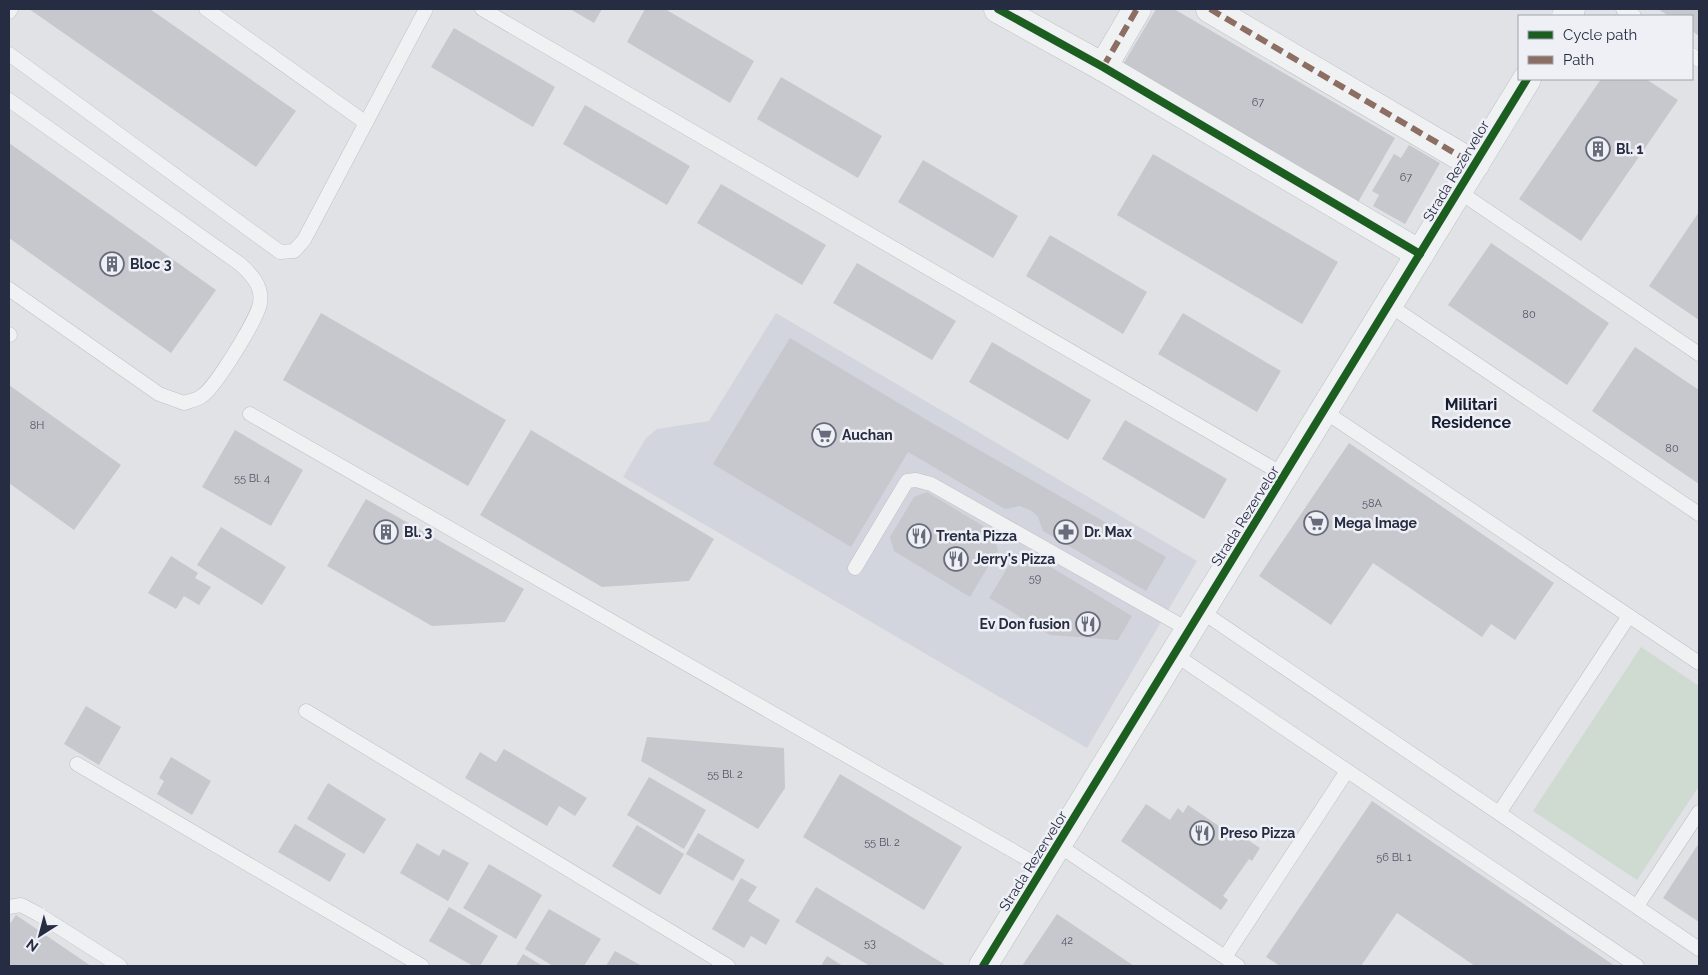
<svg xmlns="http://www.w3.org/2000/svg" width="1708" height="975" font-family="Raleway,sans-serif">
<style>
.built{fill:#d2d5dd}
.green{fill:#cfdad1}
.building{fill:#c7c8cd}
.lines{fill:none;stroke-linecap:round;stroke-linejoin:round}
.service-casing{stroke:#bfc0c4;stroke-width:15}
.minor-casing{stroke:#bfc0c4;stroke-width:29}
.tertiary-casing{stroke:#bfc0c4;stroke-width:29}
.service{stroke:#f0f1f3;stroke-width:14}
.minor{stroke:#f0f1f3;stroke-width:28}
.tertiary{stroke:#f0f1f3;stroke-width:28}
.quiet{stroke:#8d6e63;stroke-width:6;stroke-dasharray:12 6;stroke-linecap:butt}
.cycleway-casing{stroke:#eef0f6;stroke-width:11}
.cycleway{stroke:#1b5e20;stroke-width:8}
.labels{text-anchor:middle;stroke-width:5;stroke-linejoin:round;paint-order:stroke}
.number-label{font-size:11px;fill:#505566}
.poi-label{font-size:14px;font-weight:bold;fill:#262c41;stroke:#eef0f6;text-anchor:start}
.street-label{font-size:14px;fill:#262c41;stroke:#eef0f6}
.quarter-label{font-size:16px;font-weight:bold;fill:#181e32;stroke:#eef0f6}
</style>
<rect width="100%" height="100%" fill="#e1e2e6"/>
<polygon class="built" points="776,313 1197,561 1087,748 623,477 646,438 657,429 709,421"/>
<polygon class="green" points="1641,647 1699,686 1699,786 1637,880 1533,811"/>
<g class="building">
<polygon points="29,9 150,9 296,111 256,167"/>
<polygon points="570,9 602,9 594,23"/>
<polygon points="645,9 665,9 754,61 730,103 627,42"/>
<polygon points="1156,9 1174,9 1395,138 1357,204 1122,66"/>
<polygon points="1658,9 1699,9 1699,36 1692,31 1692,16 1669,16"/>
<polygon points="454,28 555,87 533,127 431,67"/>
<polygon points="781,77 882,136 858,178 757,119"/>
<polygon points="1601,79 1646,79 1678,100 1581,241 1519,199"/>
<polygon points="585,105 690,166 667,205 563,144"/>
<polygon points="9,143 216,290 171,353 9,238"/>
<polygon points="1409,145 1440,163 1405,224 1373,206 1379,195 1372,191 1394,154 1401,158"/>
<polygon points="1153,154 1338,262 1302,324 1117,215"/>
<polygon points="923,160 1018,216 993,258 898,202"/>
<polygon points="721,184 826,245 802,285 697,223"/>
<polygon points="1699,212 1699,320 1649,286"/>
<polygon points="1050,235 1147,292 1123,334 1026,276"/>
<polygon points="1491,243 1609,323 1567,385 1448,305"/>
<polygon points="857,263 956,321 932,360 833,303"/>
<polygon points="321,313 506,420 468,486 283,380"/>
<polygon points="1183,313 1281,371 1257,412 1158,354"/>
<polygon points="790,338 927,420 1166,557 1146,591 1043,531 1038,517 1032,511 1020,506 1005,509 908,452 851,547 713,464"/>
<polygon points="992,342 1091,400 1068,440 969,382"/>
<polygon points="1635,347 1699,390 1699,484 1592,411"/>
<polygon points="9,385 121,465 74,530 9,483"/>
<polygon points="1125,420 1227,479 1204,519 1102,459"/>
<polygon points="235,430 303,470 271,526 202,487"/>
<polygon points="531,430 714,539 689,581 602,587 480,515"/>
<polygon points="1349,443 1554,583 1515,640 1491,624 1482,637 1373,563 1331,625 1259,576"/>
<polygon points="927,492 993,532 998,550 970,597 894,551 890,537 914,497"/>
<polygon points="366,499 524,589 505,622 432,626 327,566"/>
<polygon points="221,527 286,567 262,605 197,565"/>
<polygon points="1031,555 1132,616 1118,640 1050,635 989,598 1014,557"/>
<polygon points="171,556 198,573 195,578 211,587 199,605 184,596 176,609 148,593"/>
<polygon points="86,706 121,727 99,765 64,744"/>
<polygon points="647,737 784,748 785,788 758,829 641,761"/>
<polygon points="504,749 587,798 575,816 559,806 547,826 465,778 480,752 496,762"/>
<polygon points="171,757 211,781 192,815 157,794 164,781 159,778"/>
<polygon points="840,774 962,847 924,910 803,837"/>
<polygon points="649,777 706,810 684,849 627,815"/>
<polygon points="328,783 386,819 364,854 307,819"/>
<polygon points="1372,801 1615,966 1475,966 1397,913 1361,966 1280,966 1266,957"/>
<polygon points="1146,804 1170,820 1178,808 1183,813 1188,805 1235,837 1237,833 1260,848 1252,861 1249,859 1223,896 1228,900 1221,910 1121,841"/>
<polygon points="295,824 346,854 330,882 278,852"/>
<polygon points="637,825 684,854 660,895 612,866"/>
<polygon points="698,833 745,860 733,881 686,854"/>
<polygon points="417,843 439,856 443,849 469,863 448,901 400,873"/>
<polygon points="1699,843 1699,922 1663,898"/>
<polygon points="489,864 542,895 516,939 463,908"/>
<polygon points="741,878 757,887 748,901 780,920 766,945 751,936 744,948 712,929"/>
<polygon points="816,887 944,964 943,966 870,966 795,922"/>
<polygon points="449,907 498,936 480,966 473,966 429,941"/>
<polygon points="549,909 601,939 584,966 553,966 525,949"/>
<polygon points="1057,914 1134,966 1022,966"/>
<polygon points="16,915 91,966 9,966 9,925"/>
<polygon points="615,951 642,966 606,966"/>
<polygon points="523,954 543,966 516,966"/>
<polygon points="827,956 843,966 821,966"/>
</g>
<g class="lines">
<g class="service-casing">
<g id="service">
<polyline points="206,9 366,123"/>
<polyline points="482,9 1284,475"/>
<polyline points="1623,9 1634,16"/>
<polyline points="9,12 11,9"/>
<polyline points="9,54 280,252 294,251 304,240 426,9"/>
<polyline points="1692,55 1699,60"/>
<path d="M 9,100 L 240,264 C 251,274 263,286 260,303 C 258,318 215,388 202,396 C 197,400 189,401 184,403 L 159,394 L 9,289"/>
<polyline points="1458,191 1699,354"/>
<polyline points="1389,305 1699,514"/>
<polyline points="9,334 10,335"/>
<polyline points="1324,411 1699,663"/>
<polyline points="250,414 1043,868"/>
<polyline points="855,568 907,481 916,480 931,484 1189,630"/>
<polyline points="1201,611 1699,949"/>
<polyline points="1174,654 1637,966"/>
<polyline points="306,711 728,966"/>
<polyline points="77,764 422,966"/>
<polyline points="1499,813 1629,616"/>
<polyline points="1058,845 1238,966"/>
<polyline points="1637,906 1699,812"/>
<polyline points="9,907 21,905 38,914 120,966"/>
<polyline points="1225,957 1347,771"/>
</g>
</g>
<g class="minor-casing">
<g id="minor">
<polyline points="998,9 1103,67 1420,254"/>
<polyline points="1210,9 1475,165"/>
<polyline points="1103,67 1137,9"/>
</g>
</g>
<g class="tertiary-casing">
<g id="tertiary">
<polyline points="1566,16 1571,9"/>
<polyline points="983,966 1527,79"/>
</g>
</g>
<use href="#service" class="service"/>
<use href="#minor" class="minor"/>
<use href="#tertiary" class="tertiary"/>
<g class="quiet">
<polyline points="1210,9 1475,165"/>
<polyline points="1103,67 1137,9"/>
</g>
<g class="cycleway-casing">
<g id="cycleway">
<polyline points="998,9 1103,67 1420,254"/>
<polyline points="983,966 1527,79"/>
</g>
</g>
<use href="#cycleway" class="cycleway"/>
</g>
<defs>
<g id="building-ring" transform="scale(1.25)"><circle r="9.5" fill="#eef0f6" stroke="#676c7b" stroke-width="1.5"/><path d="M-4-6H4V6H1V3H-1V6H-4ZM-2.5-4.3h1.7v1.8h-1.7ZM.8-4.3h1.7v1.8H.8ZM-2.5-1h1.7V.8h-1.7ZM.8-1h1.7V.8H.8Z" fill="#676c7b"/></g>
<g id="supermarket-ring" transform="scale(1.25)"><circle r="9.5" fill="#eef0f6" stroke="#676c7b" stroke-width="1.5"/><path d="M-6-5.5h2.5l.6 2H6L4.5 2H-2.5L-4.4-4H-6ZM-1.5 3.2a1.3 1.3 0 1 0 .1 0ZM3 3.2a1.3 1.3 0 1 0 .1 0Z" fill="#676c7b"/></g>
<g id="pharmacy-ring" transform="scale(1.25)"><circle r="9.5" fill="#eef0f6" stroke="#676c7b" stroke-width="1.5"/><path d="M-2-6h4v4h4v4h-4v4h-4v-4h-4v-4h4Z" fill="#676c7b"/></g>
<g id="restaurant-ring" transform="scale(1.25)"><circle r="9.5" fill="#eef0f6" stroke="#676c7b" stroke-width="1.5"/><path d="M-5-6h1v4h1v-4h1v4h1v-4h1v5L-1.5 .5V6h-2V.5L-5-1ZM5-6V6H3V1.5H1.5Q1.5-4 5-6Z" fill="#676c7b"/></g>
</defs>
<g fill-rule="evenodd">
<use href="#building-ring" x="1598" y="149"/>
<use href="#building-ring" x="112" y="264"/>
<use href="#supermarket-ring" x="824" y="435"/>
<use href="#supermarket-ring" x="1316" y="523"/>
<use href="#building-ring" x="386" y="532"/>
<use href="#pharmacy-ring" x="1066" y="532"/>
<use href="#restaurant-ring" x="919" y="536"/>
<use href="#restaurant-ring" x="956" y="559"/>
<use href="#restaurant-ring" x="1088" y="624"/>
<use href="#restaurant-ring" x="1202" y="833"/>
</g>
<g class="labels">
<g class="number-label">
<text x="1258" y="106">67</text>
<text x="1406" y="181">67</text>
<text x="1529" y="318">80</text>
<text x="37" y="429">8H</text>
<text x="1672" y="452">80</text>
<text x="252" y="482">55 Bl. 4</text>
<text x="1372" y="507">58A</text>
<text x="1035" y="582">59</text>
<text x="725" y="778">55 Bl. 2</text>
<text x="882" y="846">55 Bl. 2</text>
<text x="1394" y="861">56 Bl. 1</text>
<text x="1067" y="944">42</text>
<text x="870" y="947">53</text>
</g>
<g class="poi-label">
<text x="1616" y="154">Bl. 1</text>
<text x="130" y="269">Bloc 3</text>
<text x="842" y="440">Auchan</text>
<text x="1334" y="528">Mega Image</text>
<text x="404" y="537">Bl. 3</text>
<text x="1084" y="537">Dr. Max</text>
<text x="936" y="541">Trenta Pizza</text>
<text x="974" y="564">Jerry's Pizza</text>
<text x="1070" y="629" text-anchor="end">Ev Don fusion</text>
<text x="1220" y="838">Preso Pizza</text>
</g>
<g class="street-label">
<text transform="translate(1456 171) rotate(-59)" y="5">Strada Rezervelor</text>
<text transform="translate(1245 516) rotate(-58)" y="5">Strada Rezervelor</text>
<text transform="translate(1033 861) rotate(-58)" y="5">Strada Rezervelor</text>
</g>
<g class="quarter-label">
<text x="1471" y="410">Militari<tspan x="1471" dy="18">Residence</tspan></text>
</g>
</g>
<rect width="1708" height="975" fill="none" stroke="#262c41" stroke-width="20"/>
<rect x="1518" y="15" width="175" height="65" fill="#eef0f6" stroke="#9ea2ae"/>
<rect x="1528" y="31" width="25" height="8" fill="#1b5e20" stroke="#9ea2ae"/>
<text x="1563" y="40" font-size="15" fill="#262c41">Cycle path</text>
<rect x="1528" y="56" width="25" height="8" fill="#8d6e63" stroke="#9ea2ae"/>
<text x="1563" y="65" font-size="15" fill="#262c41">Path</text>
<g transform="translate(40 935) rotate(216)" stroke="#eef0f6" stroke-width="4" paint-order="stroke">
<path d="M0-4L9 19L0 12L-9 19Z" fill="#262c41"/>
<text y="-8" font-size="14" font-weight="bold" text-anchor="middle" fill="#262c41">N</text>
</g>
</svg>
